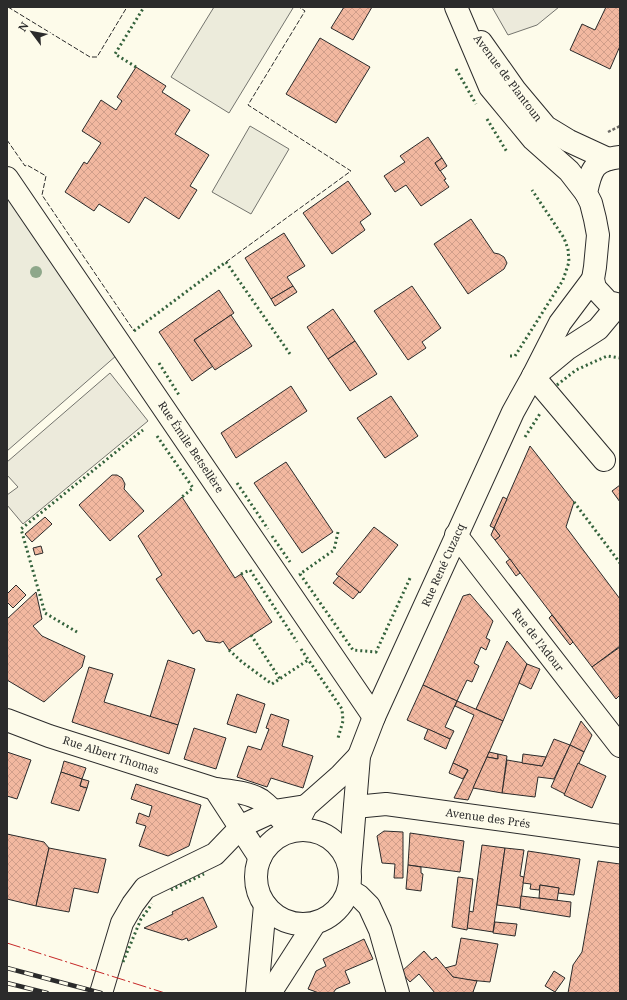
<svg xmlns="http://www.w3.org/2000/svg" width="627" height="1000" font-family="'Noto Serif',serif">
<style>
.pitch{fill:#ecebdb;stroke:#74746e}
.parking{fill:#eceadb;stroke:#74746e}
.building{fill:url(#building-cross-hatch);stroke:#2b2b2b}
.lines{fill:none;stroke-linecap:round;stroke-linejoin:round}
.minor-casing{stroke:#2b2b2b;stroke-width:24}
.major-casing{stroke:#2b2b2b;stroke-width:24}
.path{stroke:#6a6964;stroke-width:2.5;stroke-dasharray:3 2;stroke-linecap:butt}
.minor{stroke:#fdfbea;stroke-width:22}
.major{stroke:#fdfbea;stroke-width:22}
.rail-casing{stroke:#2b2b2b;stroke-width:4.5}
.rail{stroke:#fdfbea;stroke-width:3;stroke-dasharray:9;stroke-linecap:butt}
.hedge{stroke:#34623c;stroke-width:3;stroke-dasharray:2 3;stroke-linecap:butt}
.fence{stroke:#2b2b2b;stroke-width:1;stroke-dasharray:5 2;stroke-linecap:butt}
.power{stroke:#c62828;stroke-width:1;stroke-dasharray:14 3 2 3;stroke-linecap:butt}
.tree{fill:#8ea78a}
.labels{text-anchor:middle;stroke-width:3;stroke-linejoin:round;paint-order:stroke}
.street-label{font-size:11px;fill:#2b2b2b;stroke:#fdfbea}
</style>
<defs>
<pattern id="building-cross-hatch" width="8" height="8" patternUnits="userSpaceOnUse"><rect width="8" height="8" fill="#f2b8a0"/><path d="M0 0l8 8M0 8l8-8" fill="none" stroke="#d09e8a"/></pattern>
</defs>
<rect width="100%" height="100%" fill="#fdfbea"/>
<g class="pitch">
<polygon points="214,7 291,7 293,8 229,113 171,77"/>
<polygon points="250,126 289,149 251,214 212,192"/>
<polygon points="7,189 117,355 7,451"/>
</g>
<g class="parking">
<polygon points="492,7 559,7 537,25 508,35"/>
<polygon points="110,373 148,421 23,524 7,505 7,495 18,487 7,475 7,462"/>
</g>
<g class="building">
<polygon points="344,7 372,7 353,40 331,28"/>
<polygon points="606,7 620,7 620,46 610,69 570,50 582,24 595,30"/>
<polygon points="320,38 370,67 336,123 286,94"/>
<polygon points="136,67 166,86 162,92 190,110 175,134 209,155 190,186 197,190 179,219 145,197 129,223 99,204 94,211 65,192 84,162 87,164 101,143 82,131 101,100 116,110 122,101 117,97"/>
<polygon points="428,137 442,158 435,163 446,179 444,180 449,187 421,206 406,185 395,192 384,176 405,162 400,156"/>
<polygon points="442,158 447,166 440,171 435,163"/>
<polygon points="348,181 371,214 360,222 365,230 332,254 303,213"/>
<polygon points="471,219 494,253 499,254 504,257 507,263 504,269 468,294 434,244"/>
<polygon points="284,233 305,266 287,277 293,286 271,299 245,258"/>
<polygon points="293,286 297,292 275,306 271,299"/>
<polygon points="412,286 441,328 422,342 426,348 408,360 374,311"/>
<polygon points="219,290 234,313 194,340 213,366 192,381 159,332"/>
<polygon points="333,309 355,341 328,359 307,327"/>
<polygon points="231,315 252,346 215,370 194,340"/>
<polygon points="355,341 377,374 350,391 328,359"/>
<polygon points="291,386 307,411 236,458 221,433"/>
<polygon points="391,396 418,436 385,458 357,418"/>
<polygon points="530,446 574,502 566,527 620,599 620,646 592,667 495,540 500,536 494,528"/>
<polygon points="286,462 333,532 302,553 254,483"/>
<polygon points="112,475 117,475 122,478 125,484 124,489 144,511 110,541 79,505"/>
<polygon points="620,485 620,502 612,491"/>
<polygon points="182,497 235,578 241,574 272,622 229,650 223,641 220,643 206,641 199,630 193,634 156,579 162,575 138,536"/>
<polygon points="503,497 507,499 494,528 490,526"/>
<polygon points="45,517 52,524 32,542 25,534"/>
<polygon points="374,527 398,545 360,593 336,574"/>
<polygon points="494,528 500,536 495,540 491,535"/>
<polygon points="41,546 43,553 35,555 33,548"/>
<polygon points="510,559 520,573 516,576 506,562"/>
<polygon points="339,576 359,592 353,599 333,583"/>
<polygon points="16,585 26,595 13,608 7,602 7,594"/>
<polygon points="36,592 42,619 33,626 42,636 85,656 82,667 44,702 7,680 7,619"/>
<polygon points="470,594 493,621 486,638 490,640 486,650 481,647 474,663 479,666 472,682 467,680 457,701 423,685 463,596"/>
<polygon points="552,615 573,642 570,645 549,618"/>
<polygon points="507,641 527,664 503,721 476,709"/>
<polygon points="620,647 620,695 616,699 592,667"/>
<polygon points="168,660 195,669 178,725 150,717"/>
<polygon points="527,664 540,669 531,689 519,683"/>
<polygon points="89,667 113,674 104,702 178,725 169,754 72,722"/>
<polygon points="423,685 457,701 445,727 454,731 450,739 407,720"/>
<polygon points="237,694 265,704 256,733 227,724"/>
<polygon points="457,701 503,721 468,800 454,798 468,770 453,763 474,715 455,706"/>
<polygon points="271,714 289,720 282,746 313,756 303,788 271,778 267,787 237,777 248,746 261,750 269,729 266,728"/>
<polygon points="581,721 592,735 584,752 570,745"/>
<polygon points="194,728 226,738 216,769 184,759"/>
<polygon points="428,729 450,739 446,749 424,739"/>
<polygon points="554,739 570,745 554,779 538,777 535,797 502,793 507,760 542,766"/>
<polygon points="570,745 584,752 565,794 551,787"/>
<polygon points="7,752 31,760 17,799 7,796"/>
<polygon points="489,752 498,754 498,759 487,757"/>
<polygon points="498,754 507,756 502,793 473,788 487,757 498,759"/>
<polygon points="523,754 546,757 542,766 522,763"/>
<polygon points="64,761 86,768 82,779 61,772"/>
<polygon points="453,763 468,770 463,779 449,773"/>
<polygon points="578,763 606,776 592,808 564,795"/>
<polygon points="61,772 82,779 80,786 87,788 79,811 51,803"/>
<polygon points="82,779 89,781 87,788 80,786"/>
<polygon points="136,784 201,805 189,846 168,856 139,846 146,826 136,823 139,813 149,817 152,806 131,799"/>
<polygon points="384,831 403,832 403,878 394,878 395,864 382,863 377,836"/>
<polygon points="410,833 464,841 460,872 408,865"/>
<polygon points="7,834 44,842 49,848 36,906 7,899"/>
<polygon points="482,845 505,848 493,932 467,928 469,911 473,912"/>
<polygon points="49,848 106,859 98,893 74,888 69,912 36,906"/>
<polygon points="505,848 524,850 520,876 524,877 520,908 497,905"/>
<polygon points="528,851 580,859 574,895 558,893 559,888 540,885 539,890 530,889 531,884 523,883"/>
<polygon points="598,861 620,864 620,993 568,993 573,965 582,952"/>
<polygon points="408,865 421,867 421,873 423,874 421,891 406,889"/>
<polygon points="458,877 473,879 467,930 452,927"/>
<polygon points="540,885 559,888 557,901 539,898"/>
<polygon points="521,896 571,902 570,917 520,909"/>
<polygon points="203,897 217,927 188,941 187,938 182,940 144,928 173,914 172,912"/>
<polygon points="495,922 517,924 515,936 493,933"/>
<polygon points="461,938 498,944 490,982 459,979 453,977 445,968 456,965"/>
<polygon points="364,939 373,959 345,971 350,983 336,989 333,993 319,993 308,989 316,971 326,966 323,959"/>
<polygon points="424,951 432,960 436,957 437,958 453,977 477,981 473,992 475,993 435,993 419,974 410,982 401,972"/>
<polygon points="554,971 565,978 555,992 545,986"/>
</g>
<g class="lines">
<g class="minor-casing">
<g id="minor">
<polyline points="456,7 490,87 533,139 569,171 586,193"/>
<polyline points="481,42 515,90 546,127 569,141 608,159"/>
<polyline points="7,178 374,717"/>
<polyline points="538,373 567,349 598,329 618,305"/>
<polyline points="533,376 604,460"/>
<polyline points="456,535 620,746"/>
<path d="M 7,720 L 49,736 L 215,789 C 230,791 248,792 261,800 C 273,809 282,820 292,831"/>
<polyline points="215,789 260,858"/>
<polyline points="355,807 386,804 620,836"/>
<polyline points="300,818 306,806 340,776 359,756"/>
<circle cx="303" cy="877" r="47"/>
<polyline points="350,867 359,756 374,717 513,412 533,376 560,323 593,279"/>
<polyline points="349,890 359,896 369,906 380,930 398,993"/>
<polyline points="101,993 122,923 133,904 145,888 215,854 240,828 248,823 274,811 306,806"/>
<polyline points="257,993 265,905"/>
<polyline points="270,993 315,923"/>
</g>
</g>
<g class="major-casing">
<path id="major" d="M 620,157 C 594,160 591,169 586,193 L 591,203 L 595,219 L 598,235 L 595,267 L 593,279 L 595,288 L 608,302 L 620,305"/>
</g>
<polyline class="path" points="608,132 620,126"/>
<use href="#minor" class="minor"/>
<use href="#major" class="major"/>
<g class="rail-casing">
<g id="rail">
<polyline points="7,968 101,993"/>
<polyline points="7,983 47,993"/>
</g>
</g>
<use href="#rail" class="rail"/>
<g class="hedge">
<polyline points="136,67 115,54 144,7"/>
<polyline points="456,69 476,104"/>
<polyline points="487,119 507,152"/>
<polyline points="134,331 226,262 290,354"/>
<polyline points="510,356 515,356 563,280 569,262 568,249 564,238 532,190"/>
<polyline points="159,363 179,395"/>
<polyline points="557,385 576,370 607,356 620,358"/>
<polyline points="157,436 193,488 182,497"/>
<polyline points="525,437 541,412"/>
<polyline points="237,483 268,529"/>
<polyline points="574,502 620,563"/>
<polyline points="338,532 334,550 300,574 353,650 376,652 411,576"/>
<polyline points="272,536 290,562"/>
<polyline points="241,574 250,570 297,642"/>
<polyline points="77,632 45,613 21,529 143,430"/>
<polyline points="251,635 280,679"/>
<polyline points="301,649 342,709 343,721 338,738"/>
<polyline points="229,650 242,662 272,684 308,660"/>
<polyline points="171,890 204,874"/>
<polyline points="123,962 141,919 152,904"/>
</g>
<g class="fence">
<polyline points="8,7 90,57 97,57 127,7"/>
<polyline points="7,140 25,166 27,165 46,176 42,195 134,331"/>
<polyline points="226,262 351,171 248,105 305,11 299,7"/>
</g>
<polyline class="power" points="7,943 165,993"/>
</g>
<circle class="tree" cx="36" cy="272" r="6"/>
<g class="labels">
<g class="street-label">
<text transform="translate(508 78) rotate(53)" y="4">Avenue de Plantoun</text>
<text transform="translate(191 447) rotate(56)" y="4">Rue Émile Betsellère</text>
<text transform="translate(443 565) rotate(-66)" y="4">Rue René Cuzacq</text>
<text transform="translate(538 640) rotate(52)" y="4">Rue de l'Adour</text>
<text transform="translate(111 755) rotate(18)" y="4">Rue Albert Thomas</text>
<text transform="translate(488 818) rotate(8)" y="4">Avenue des Prés</text>
</g>
</g>
<rect width="627" height="1000" fill="none" stroke="#2b2b2b" stroke-width="16"/>
<g transform="translate(32 32) rotate(302)" stroke="#fdfbea" stroke-width="3" paint-order="stroke">
<path d="M0-3L7 15L0 10L-7 15Z" fill="#2b2b2b"/>
<text y="-6" font-size="11" font-weight="bold" text-anchor="middle" fill="#2b2b2b">N</text>
</g>
</svg>
